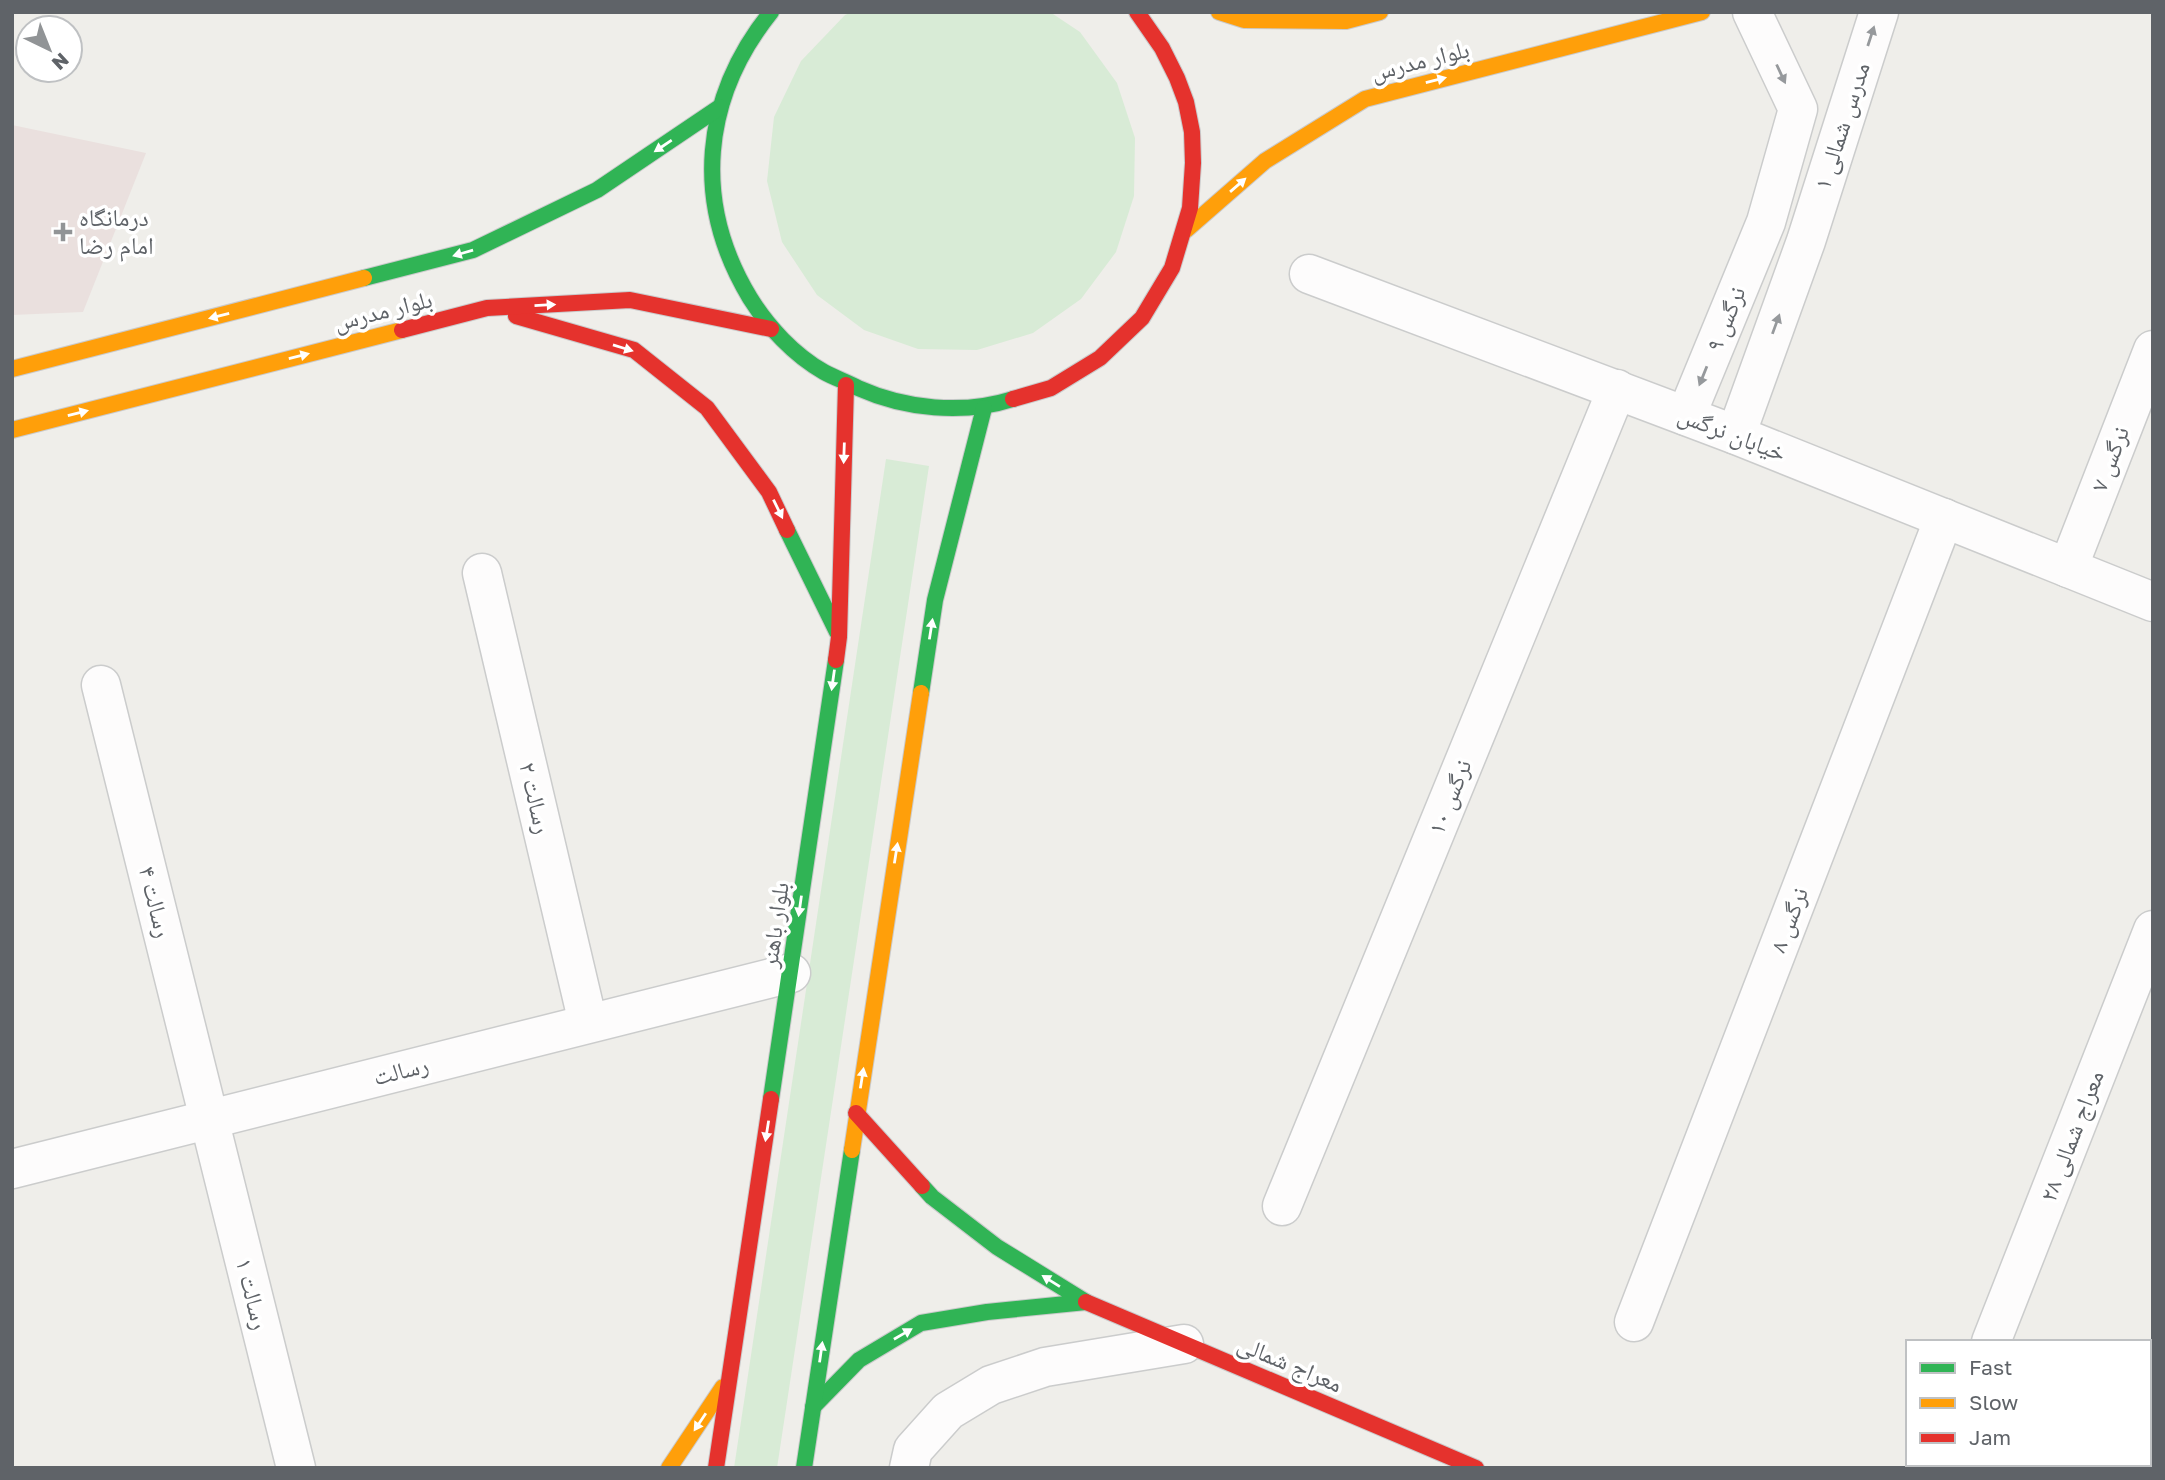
<svg xmlns="http://www.w3.org/2000/svg" width="2165" height="1480" font-family="'Golos Text','Noto Naskh Arabic',sans-serif">
<style>
.medical{fill:#eae0de}
.green{fill:#d8ebd6}
.lines{fill:none;stroke-linecap:round;stroke-linejoin:round}
.street-casing{stroke:#cbcccc;stroke-width:41}
.fast-casing{stroke:#cacacb;stroke-width:18}
.slow-casing{stroke:#cacacb;stroke-width:18}
.jam-casing{stroke:#cacacb;stroke-width:18}
.street{stroke:#fdfcfc;stroke-width:38}
.fast{stroke:#30b455;stroke-width:16}
.slow{stroke:#ff9f0a;stroke-width:16}
.jam{stroke:#e5322d;stroke-width:16}
.oneway{fill:#96999c}
.oneway2{fill:#fff}
.poi-dot{fill:#919496;stroke:#fff;stroke-width:2.5}
.labels{text-anchor:middle;stroke-width:7;stroke-linejoin:round;paint-order:stroke}
.street-label{font-size:24px;fill:#5f6368;stroke:#fff}
.poi-label{font-size:24px;fill:#5f6368;stroke:#fff;text-anchor:start}
</style>
<rect width="100%" height="100%" fill="#efeeea"/>
<polygon class="medical" points="12,125 146,153 83,312 12,315"/>
<g class="green">
<polygon points="852,12 1050,12 1080,32 1117,83 1135,138 1134,196 1116,252 1081,299 1033,333 977,350 918,349 864,330 817,295 782,242 767,181 774,117 801,61 845,15"/>
<polygon points="886,459 929,466 777,1468 734,1468"/>
</g>
<g class="lines">
<g class="street-casing">
<g id="street">
<polyline points="1309,274 1736,435 2153,602"/>
<polyline points="1686,416 1766,222 1798,109 1752,12"/>
<polyline points="1736,435 1806,241 1879,12"/>
<polyline points="2068,568 2153,350"/>
<polyline points="482,573 588,1023"/>
<polyline points="101,685 296,1468"/>
<polyline points="12,1169 791,973"/>
<polyline points="1282,1206 1617,389"/>
<polyline points="1634,1322 1944,518"/>
<polyline points="1991,1342 2153,930"/>
<polyline points="909,1468 913,1450 948,1411 991,1385 1045,1367 1184,1344"/>
<polyline points="1942,1468 1943,1464"/>
</g>
</g>
<g class="fast-casing">
<g id="fast">
<path d="M 771,12 C 702,98 692,202 750,298 C 768,327 794,355 824,372 C 835,378 847,382 858,388 C 905,409 963,415 1013,399"/>
<polyline points="364,278 473,250 597,190 720,107"/>
<polyline points="787,530 837,632"/>
<polyline points="921,693 935,600 984,408"/>
<polyline points="771,1099 836,660"/>
<polyline points="813,1407 859,1360 921,1323 987,1312 1086,1302 997,1247 932,1197 922,1186"/>
<polyline points="804,1468 852,1150"/>
</g>
</g>
<g class="slow-casing">
<g id="slow">
<polyline points="1219,12 1244,20 1346,21 1380,12"/>
<polyline points="1186,230 1265,161 1365,99 1702,12"/>
<polyline points="12,369 364,278"/>
<polyline points="12,430 402,330"/>
<polyline points="852,1150 921,693"/>
<polyline points="669,1468 723,1387"/>
</g>
</g>
<g class="jam-casing">
<g id="jam">
<polyline points="516,316 634,350 707,408 769,492 787,530"/>
<polyline points="402,330 487,308 630,300 771,329"/>
<polyline points="1013,399 1051,388 1100,358 1142,318 1172,268 1190,208 1193,163 1192,132 1186,102 1177,78 1162,48 1137,12"/>
<polyline points="836,660 839,637 846,385"/>
<polyline points="856,1113 922,1186"/>
<polyline points="1086,1302 1476,1468"/>
<polyline points="716,1468 771,1099"/>
</g>
</g>
<use href="#street" class="street"/>
<use href="#fast" class="fast"/>
<use href="#slow" class="slow"/>
<use href="#jam" class="jam"/>
</g>
<defs><path id="oneway-solid" d="M-6-.8H1V-3.2L6.5 0L1 3.2V.8H-6Z" transform="scale(1.75)"/></defs>
<g class="oneway">
<use href="#oneway-solid" transform="translate(1871 36) rotate(-72)"/>
<use href="#oneway-solid" transform="translate(1781 74) rotate(65)"/>
<use href="#oneway-solid" transform="translate(1776 324) rotate(-70)"/>
<use href="#oneway-solid" transform="translate(1703 376) rotate(112)"/>
</g>
<g class="oneway2">
<use href="#oneway-solid" transform="translate(1436 80) rotate(-14)"/>
<use href="#oneway-solid" transform="translate(663 146) rotate(146)"/>
<use href="#oneway-solid" transform="translate(1238 185) rotate(-41)"/>
<use href="#oneway-solid" transform="translate(463 253) rotate(164)"/>
<use href="#oneway-solid" transform="translate(545 305) rotate(-3)"/>
<use href="#oneway-solid" transform="translate(219 316) rotate(166)"/>
<use href="#oneway-solid" transform="translate(623 348) rotate(17)"/>
<use href="#oneway-solid" transform="translate(299 356) rotate(-14)"/>
<use href="#oneway-solid" transform="translate(78 413) rotate(-14)"/>
<use href="#oneway-solid" transform="translate(844 453) rotate(92)"/>
<use href="#oneway-solid" transform="translate(778 509) rotate(64)"/>
<use href="#oneway-solid" transform="translate(931 629) rotate(-81)"/>
<use href="#oneway-solid" transform="translate(833 680) rotate(98)"/>
<use href="#oneway-solid" transform="translate(896 853) rotate(-81)"/>
<use href="#oneway-solid" transform="translate(800 906) rotate(98)"/>
<use href="#oneway-solid" transform="translate(862 1078) rotate(-81)"/>
<use href="#oneway-solid" transform="translate(767 1131) rotate(99)"/>
<use href="#oneway-solid" transform="translate(1051 1281) rotate(-148)"/>
<use href="#oneway-solid" transform="translate(903 1334) rotate(-30)"/>
<use href="#oneway-solid" transform="translate(821 1352) rotate(-82)"/>
<use href="#oneway-solid" transform="translate(700 1422) rotate(124)"/>
</g>
<path class="poi-dot" d="M59.5 221.5h7v7h7v7h-7v7h-7v-7h-7v-7h7z"/>
<g class="labels">
<g class="street-label">
<text transform="translate(1420 61) rotate(-14)" y="8">بلوار مدرس</text>
<text transform="translate(1842 126) rotate(-72)" y="8">مدرس شمالی ۱</text>
<text transform="translate(383 311) rotate(-14)" y="8">بلوار مدرس</text>
<text transform="translate(1726 319) rotate(-68)" y="8">نرگس ۹</text>
<text transform="translate(1732 434) rotate(21)" y="8">خیابان نرگس</text>
<text transform="translate(2110 459) rotate(-69)" y="8">نرگس ۷</text>
<text transform="translate(1450 797) rotate(-68)" y="8">نرگس ۱۰</text>
<text transform="translate(535 798) rotate(77)" y="8">رسالت ۲</text>
<text transform="translate(155 902) rotate(76)" y="8">رسالت ۴</text>
<text transform="translate(1789 920) rotate(-69)" y="8">نرگس ۸</text>
<text transform="translate(775 925) rotate(-82)" y="8">بلوار باهنر</text>
<text transform="translate(401 1071) rotate(-14)" y="8">رسالت</text>
<text transform="translate(2072 1136) rotate(-69)" y="8">معراج شمالی ۲۸</text>
<text transform="translate(252 1294) rotate(76)" y="8">رسالت ۱</text>
<text transform="translate(1290 1364) rotate(23)" y="8">معراج شمالی</text>
</g>
<g class="poi-label">
<text x="79" y="226">درمانگاه<tspan x="79" dy="28">امام رضا</tspan></text>
</g>
</g>
<rect width="2165" height="1480" fill="none" stroke="#5f6368" stroke-width="28"/>
<rect x="1906" y="1340" width="245" height="126" fill="#ffffff" stroke="#bfc1c3" stroke-width="2"/>
<rect x="1920" y="1363" width="35" height="10" fill="#30b455" stroke="#bfc1c3" stroke-width="2"/>
<text x="1969" y="1375" font-size="21" fill="#5f6368">Fast</text>
<rect x="1920" y="1398" width="35" height="10" fill="#ff9f0a" stroke="#bfc1c3" stroke-width="2"/>
<text x="1969" y="1410" font-size="21" fill="#5f6368">Slow</text>
<rect x="1920" y="1433" width="35" height="10" fill="#e5322d" stroke="#bfc1c3" stroke-width="2"/>
<text x="1969" y="1445" font-size="21" fill="#5f6368">Jam</text>
<g transform="translate(49 49) rotate(137)"><circle r="33" fill="#ffffff" stroke="#bfc1c3" stroke-width="2"/>
<path d="M0-5L12 26L0 18L-12 26Z" fill="#919496"/>
<text y="-10" font-size="19" font-weight="bold" text-anchor="middle" fill="#5f6368">N</text>
</g>
</svg>
